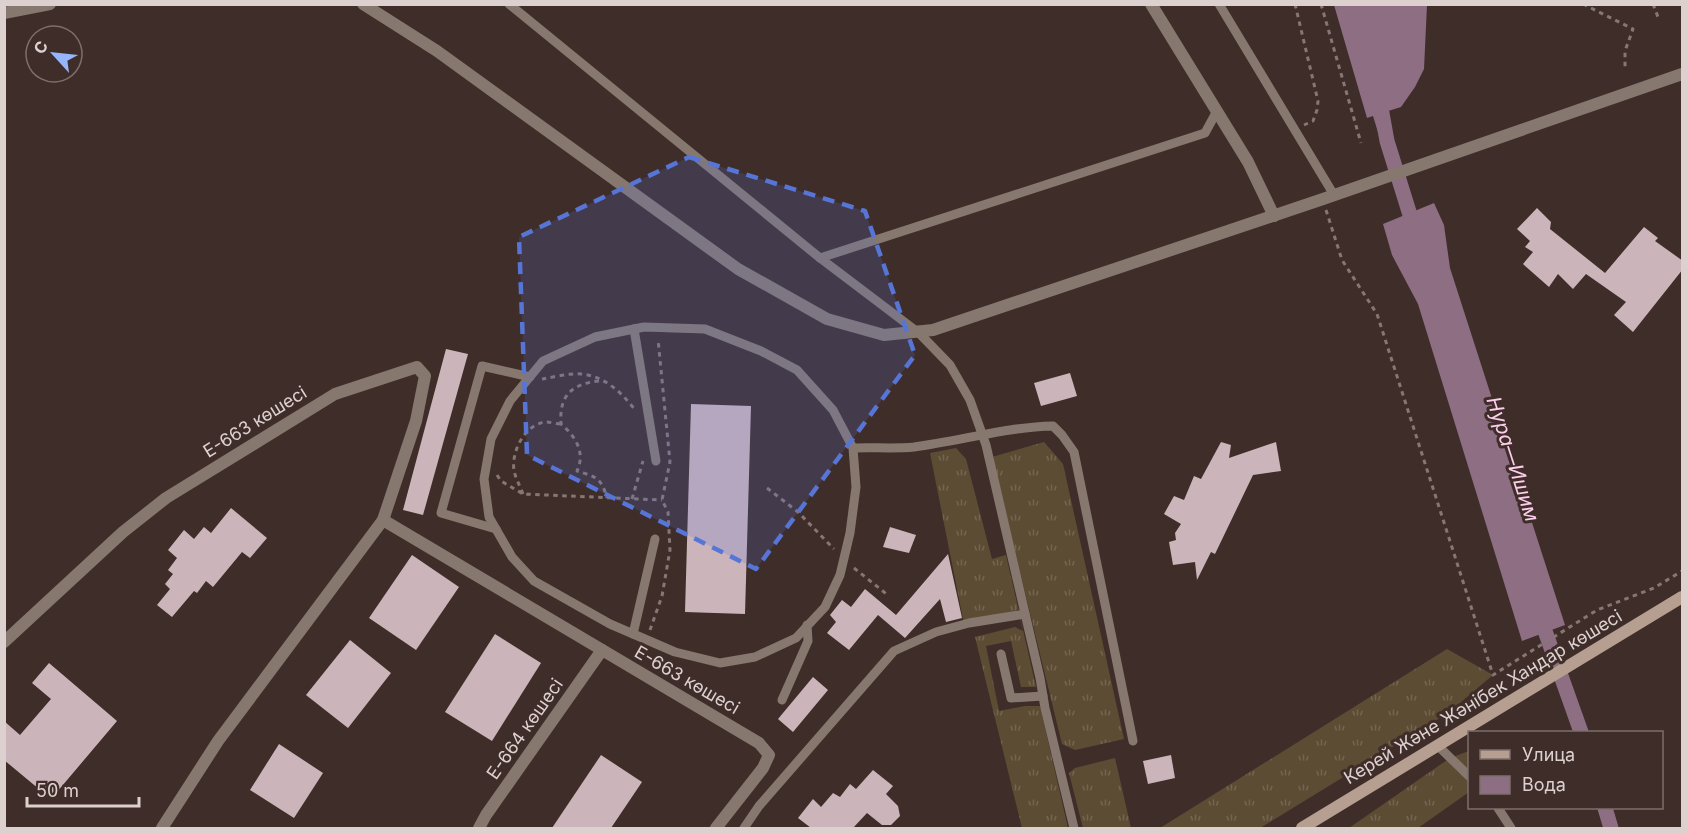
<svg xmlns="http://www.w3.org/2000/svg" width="1687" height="833" font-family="Inter,sans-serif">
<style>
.grass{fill:url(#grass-tufts)}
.water{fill:#8d6e83}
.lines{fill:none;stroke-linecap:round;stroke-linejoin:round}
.canal{stroke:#8d6e83;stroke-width:15}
.building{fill:#ccb5ba}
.path{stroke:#867775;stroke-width:3;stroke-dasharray:4.5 4.5;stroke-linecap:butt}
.lane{stroke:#87786f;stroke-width:9}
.street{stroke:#87786f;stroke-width:12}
.secondary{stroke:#b69f91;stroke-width:12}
.marked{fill:#5775d6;fill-opacity:0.2;stroke:#5775d6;stroke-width:4.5;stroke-dasharray:12 8;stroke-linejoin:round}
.labels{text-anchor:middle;stroke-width:6;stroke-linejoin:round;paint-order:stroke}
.street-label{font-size:18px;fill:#ddd1d0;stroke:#3f2d2a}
.water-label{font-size:20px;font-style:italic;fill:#fdcfed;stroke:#3f2d2a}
</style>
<defs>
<pattern id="grass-tufts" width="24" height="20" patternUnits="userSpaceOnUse" patternTransform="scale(1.5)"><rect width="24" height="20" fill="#5d4c34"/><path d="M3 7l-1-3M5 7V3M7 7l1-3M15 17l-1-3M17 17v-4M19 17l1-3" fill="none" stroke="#746550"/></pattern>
</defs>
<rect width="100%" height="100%" fill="#3f2d2a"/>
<g class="grass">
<polygon points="1044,442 1063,464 1124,739 1075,750 1062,744 992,457"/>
<polygon points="956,448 966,459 992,559 1006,555 1036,687 1021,687 1011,641 986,646 999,711 1025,706 1040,706 1068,828 1022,828 975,637 1015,627 1023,631 1018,610 964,624 930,453"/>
<polygon points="1447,649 1493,675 1448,713 1260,828 1160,828"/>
<polygon points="1469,751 1469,792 1418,828 1349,828 1450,758"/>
<polygon points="1115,758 1131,828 1083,828 1069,773 1075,768"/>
</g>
<g class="water">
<polygon points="1334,5 1427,5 1424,69 1415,87 1401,107 1382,113 1391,139 1381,142 1373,116 1367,118"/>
<polygon points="1434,203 1444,225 1450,268 1565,625 1522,641 1418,304 1392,255 1383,224"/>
</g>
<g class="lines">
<g class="canal">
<polyline points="1382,113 1387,141 1415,231"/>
<polyline points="1539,614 1581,732"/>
<polyline points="1605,808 1611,828"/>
</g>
</g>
<g class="building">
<polygon points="1537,208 1551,222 1550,229 1605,273 1644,227 1658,238 1655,241 1683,261 1683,269 1633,332 1614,315 1626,302 1586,274 1573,289 1558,274 1549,287 1523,264 1533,252 1525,247 1530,241 1517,229"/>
<polygon points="446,349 468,354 423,515 403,510"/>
<polygon points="1070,373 1077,396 1041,406 1034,383"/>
<polygon points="691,404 751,406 745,614 685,612"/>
<polygon points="1221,442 1231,445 1229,458 1276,442 1281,471 1253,475 1215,554 1211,552 1197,580 1195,562 1173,565 1169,542 1176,540 1175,533 1181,524 1164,514 1174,496 1184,500 1194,476 1201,479"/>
<polygon points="231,508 267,538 250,558 242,552 213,587 206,581 197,593 194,591 172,617 157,605 170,589 165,584 173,574 168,570 177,558 168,550 184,530 194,539 204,527 211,533"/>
<polygon points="890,527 916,535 909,553 883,547"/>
<polygon points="948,554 962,618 946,622 940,599 905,638 878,615 849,650 827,633 836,622 830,615 842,600 851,607 865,589 896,615"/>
<polygon points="412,555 459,587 416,650 369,618"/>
<polygon points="495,634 541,663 492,741 445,712"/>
<polygon points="350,640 391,673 348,728 306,695"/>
<polygon points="49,663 117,721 51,799 4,760 4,721 20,735 51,699 32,683"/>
<polygon points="813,677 828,690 793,732 778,719"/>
<polygon points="279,744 323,773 294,818 250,790"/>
<polygon points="601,755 642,782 611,828 552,828"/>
<polygon points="1171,755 1175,778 1148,784 1143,761"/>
<polygon points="873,770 893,786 886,794 898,806 900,816 891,825 882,825 867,813 853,828 811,828 798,818 813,799 821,807 833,793 840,797 850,784 856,789"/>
</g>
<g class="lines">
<g class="path">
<polyline points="1295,4 1318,101 1317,110 1313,121 1304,125"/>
<polyline points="1321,4 1361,143"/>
<polyline points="1583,4 1633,29 1625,51 1625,68"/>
<polyline points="1653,4 1658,17"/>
<polyline points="1326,210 1342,260 1377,314 1493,675 1597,610 1654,588 1682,571"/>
<path d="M 542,379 C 554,377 569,373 581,374 C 605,376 622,393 636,411"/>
<path d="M 599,381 C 571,384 559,396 561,424 C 575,436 586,452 577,471 C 596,477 601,477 607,498"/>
<polyline points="497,475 501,481 523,494 662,500"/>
<polyline points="767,488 798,512 834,549"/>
<path d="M 523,494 C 520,486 516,479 514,471 C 511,451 525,424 546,422 C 550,422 556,424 561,424"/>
<polyline points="632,499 643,461"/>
<polyline points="854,568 889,596"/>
<polyline points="650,630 662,596 670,550 668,512 662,500 670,462 658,339"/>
</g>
<g class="lane">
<polyline points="509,4 820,258 919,333 950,365 970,400 986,445 1040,678 1045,708 1074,828"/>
<polyline points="1219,4 1334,195"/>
<polyline points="820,258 1205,133 1217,111"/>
<polyline points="634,329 656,461"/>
<path d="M 853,448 L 856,487 L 850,533 L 840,575 L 825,607 L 796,638 L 755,657 L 720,663 L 675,652 L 610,624 L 534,581 L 512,557 L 489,517 L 484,479 L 487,462 L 491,439 L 510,401 L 543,361 L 595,337 L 634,329 L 644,327 L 705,329 L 761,351 L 797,370 L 833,410 L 853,448 C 873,447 894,449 914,447 C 961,441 1006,427 1053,426 L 1062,435 L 1074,452 L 1133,741"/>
<polyline points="496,529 441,513 482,366 530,377"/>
<polyline points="633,634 655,539"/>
<polyline points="1001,654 1011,698 1043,696"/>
<polyline points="782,700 808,641 807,625"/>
<polyline points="1437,745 1470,777"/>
<polyline points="1498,808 1511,828"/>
<polyline points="744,828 759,806 894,651 936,632 969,623 1025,614"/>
</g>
<g class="street">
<polyline points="363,4 437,51 738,269 827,319 884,335 933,330 1323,199 1682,74"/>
<polyline points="1151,4 1248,162 1274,216"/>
<polyline points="4,13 50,4"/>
<polyline points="383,520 759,743 769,755 763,768 716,828"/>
<polyline points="4,642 123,532 166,498 335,394 417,367 425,376 416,421 383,520 218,741 162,828"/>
<polyline points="479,828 486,815 602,650"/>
</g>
<polyline class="secondary" points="1302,828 1682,597"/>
</g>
<path class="marked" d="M 689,157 L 865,211 L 915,355 L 756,569 L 527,455 L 519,237 Z"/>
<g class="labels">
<g class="street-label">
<text transform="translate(255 422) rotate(-32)" y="6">Е-663 көшесі</text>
<text transform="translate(687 680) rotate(30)" y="6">Е-663 көшесі</text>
<text transform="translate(1483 697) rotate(-31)" y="6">Керей Және Жәнібек Хандар көшесі</text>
<text transform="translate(525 729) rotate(-55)" y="6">Е-664 көшесі</text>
</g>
<g class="water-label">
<text transform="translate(1513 459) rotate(72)" y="7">Нура—Ишим</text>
</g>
</g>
<rect width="1687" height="833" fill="none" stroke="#ddd1d0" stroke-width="12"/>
<rect x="1468" y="731" width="195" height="78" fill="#3f2d2a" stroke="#7e6f6c" stroke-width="1.5"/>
<rect x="1480" y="750" width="30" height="9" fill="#b69f91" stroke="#7e6f6c" stroke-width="1.5"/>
<text x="1522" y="761" font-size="18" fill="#ddd1d0">Улица</text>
<rect x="1480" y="776" width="30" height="18" fill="#8d6e83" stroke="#7e6f6c" stroke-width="1.5"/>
<text x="1522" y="791" font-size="18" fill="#ddd1d0">Вода</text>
<g transform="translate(54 54) rotate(297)"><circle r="28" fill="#3f2d2a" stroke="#7e6f6c" stroke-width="1.5"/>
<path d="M0-4.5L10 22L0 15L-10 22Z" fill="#95b6fd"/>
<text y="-9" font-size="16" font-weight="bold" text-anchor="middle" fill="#ddd1d0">С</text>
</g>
<path d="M27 797v9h112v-9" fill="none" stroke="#ddd1d0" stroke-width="3"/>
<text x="36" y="797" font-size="18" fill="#ddd1d0" stroke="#3f2d2a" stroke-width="4.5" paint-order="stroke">50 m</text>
</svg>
